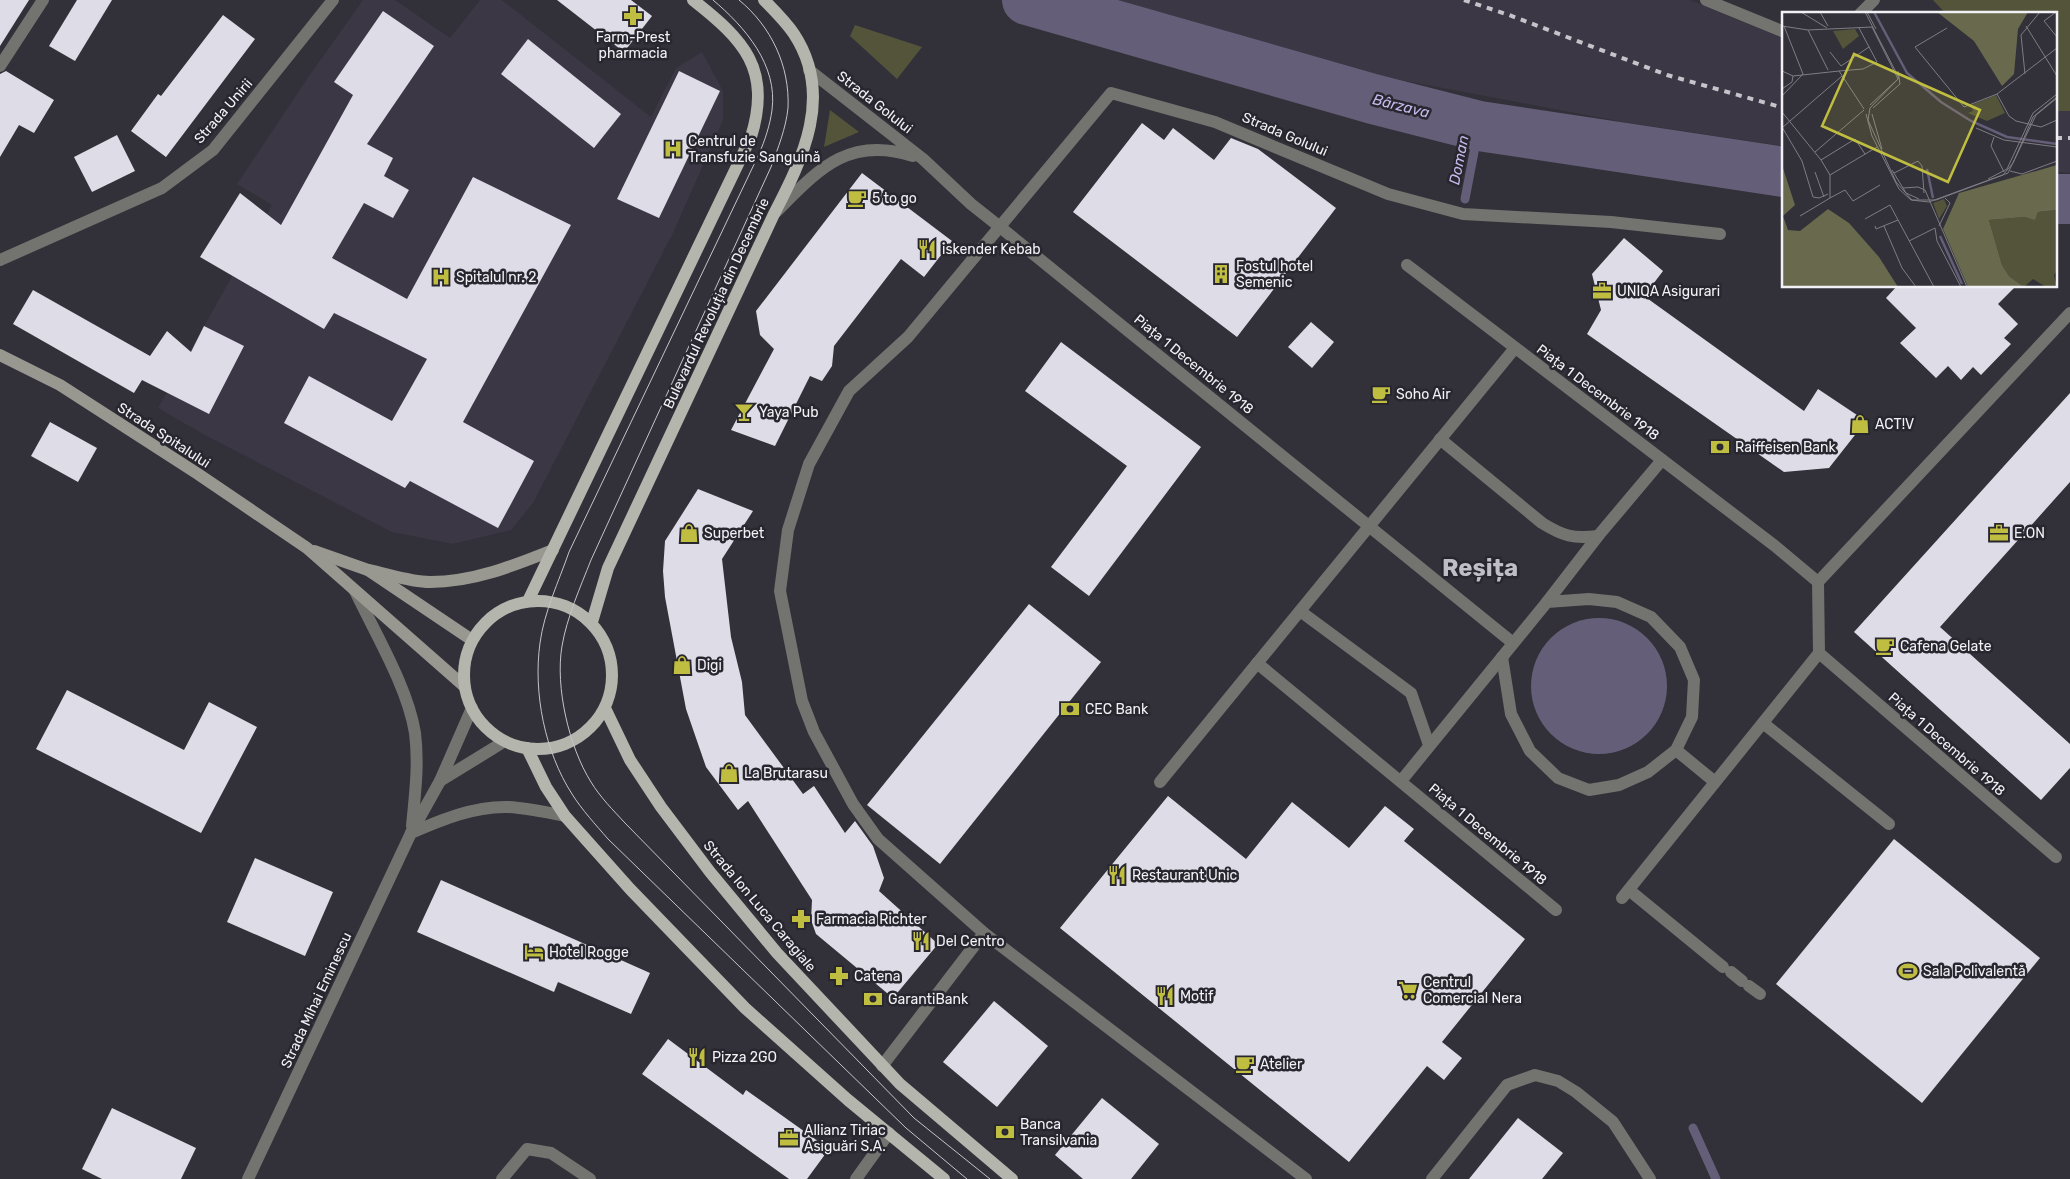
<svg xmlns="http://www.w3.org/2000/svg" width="2070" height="1179" font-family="Rubik,sans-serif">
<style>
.built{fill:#3b3745}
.green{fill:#53543a}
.water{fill:#655e78}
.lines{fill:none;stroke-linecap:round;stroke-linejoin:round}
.stream{stroke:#655e78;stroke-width:9}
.river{stroke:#655e78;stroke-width:50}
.building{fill:#dedce6}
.lane{stroke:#73736f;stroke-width:12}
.street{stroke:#73736f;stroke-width:12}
.secondary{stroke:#989891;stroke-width:12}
.primary{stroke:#b4b5ac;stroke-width:12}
.tram{stroke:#c6c4ca;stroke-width:1}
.rail{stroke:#c6c4ca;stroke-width:4;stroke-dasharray:6 6;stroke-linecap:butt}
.labels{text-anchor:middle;stroke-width:5;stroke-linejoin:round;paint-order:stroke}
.poi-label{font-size:14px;fill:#f2f1f6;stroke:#28262e;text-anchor:start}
.street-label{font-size:14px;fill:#f2f1f6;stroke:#28262e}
.water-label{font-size:15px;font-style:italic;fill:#c7b9ec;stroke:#28262e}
.town-label{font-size:24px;font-weight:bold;fill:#bfbdc7;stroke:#28262e}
.inset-river{fill:none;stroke:#655e78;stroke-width:2.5}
.inset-road{fill:none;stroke:#7f7d84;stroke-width:1}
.view{fill:#c0be41;fill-opacity:0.15;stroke:#c0be41;stroke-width:2.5}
.inset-edge{fill:none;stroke:#f2f1f6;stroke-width:2.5}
</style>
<rect width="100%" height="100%" fill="#323038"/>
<g class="built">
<polygon points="363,0 395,0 450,38 480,0 502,0 651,117 676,68 702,52 723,91 723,120 673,233 533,503 511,530 453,544 392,532 203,434 158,408 272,205 237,184 309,76"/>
<polygon points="1080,0 1690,0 1784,39 1784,146 1623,122 1385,77"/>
<polygon points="2056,111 2070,111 2070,173 2056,172"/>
</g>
<g class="green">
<polygon points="1933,0 2070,0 2070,111 2056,111 2056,14 1946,14"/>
<polygon points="855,25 922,47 897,79 850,36"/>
<polygon points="830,110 859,132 824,147"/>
</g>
<circle class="water" cx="1599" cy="686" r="68"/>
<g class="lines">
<g class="stream">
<polyline points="1465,199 1479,126"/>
<polyline points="1693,1128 1716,1179"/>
</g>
<g class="river">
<polyline points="1027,0 1373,99 1479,126 1784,172"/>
<polyline points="2056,199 2070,199"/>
</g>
</g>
<g class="building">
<polygon points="0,0 29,0 0,46"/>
<polygon points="77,0 112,0 75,61 49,46"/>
<polygon points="557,0 631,0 652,16 624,52"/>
<polygon points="383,11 434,46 367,144 393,158 384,176 409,190 393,218 364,203 332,258 407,299 473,177 571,225 463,422 534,461 498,528 410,481 405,488 284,423 309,376 392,421 427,359 334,313 324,329 200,257 240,193 281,225 353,95 334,82"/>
<polygon points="223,15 255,39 166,157 131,131 158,94 161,96"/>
<polygon points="528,39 621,114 594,148 501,74"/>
<polygon points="6,71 54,100 34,133 19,125 0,157 0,74"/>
<polygon points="679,71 720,91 659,218 617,199"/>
<polygon points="1142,123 1164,140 1173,128 1214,160 1231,138 1258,149 1336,208 1237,337 1073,212"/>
<polygon points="117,135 135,171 92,192 74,157"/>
<polygon points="862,173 952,241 924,277 901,259 834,346 832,366 822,381 810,376 775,446 731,430 774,349 760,335 756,311"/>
<polygon points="1624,238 1663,271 1644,296 1804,411 1818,389 1866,421 1829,468 1784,472 1587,334 1601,310 1592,274"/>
<polygon points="1897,286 2016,286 1998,304 2018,324 2004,338 2011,344 1981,375 1973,367 1961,380 1948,366 1936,378 1900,343 1916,328 1886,298"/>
<polygon points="33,290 150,356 167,331 191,352 204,326 244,346 209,414 142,380 134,393 13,324"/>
<polygon points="1311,322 1334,342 1312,368 1288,347"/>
<polygon points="1061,342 1201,447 1089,596 1051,567 1127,466 1025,391"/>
<polygon points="2070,393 2070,482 1940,627 2070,744 2070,768 2041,800 1854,632"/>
<polygon points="50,422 97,448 78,482 31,456"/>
<polygon points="698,489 753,511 722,559 731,637 742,682 745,715 803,794 814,786 845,833 855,821 873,846 884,878 879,891 938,944 893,998 816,934 811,920 812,900 748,801 738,810 706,767 686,709 665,597 663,571 665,541"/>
<polygon points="1029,604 1101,662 940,864 867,805"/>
<polygon points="67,690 184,750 209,702 257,727 201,833 36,749"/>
<polygon points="1168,796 1246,859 1292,802 1349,848 1385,806 1414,829 1404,841 1525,939 1442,1042 1462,1058 1444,1080 1427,1066 1349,1162 1060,928"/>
<polygon points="1894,839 2040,958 1922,1103 1776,984"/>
<polygon points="255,858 333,892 305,956 227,922"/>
<polygon points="441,880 650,973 631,1014 558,982 554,992 417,932"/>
<polygon points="994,1001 1048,1046 997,1107 943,1062"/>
<polygon points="668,1039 743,1095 746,1090 829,1149 807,1179 789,1179 642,1074"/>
<polygon points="1102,1098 1159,1144 1131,1179 1083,1179 1055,1155"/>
<polygon points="112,1108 196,1148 181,1179 102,1179 82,1169"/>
<polygon points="1518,1118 1563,1153 1542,1179 1469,1179"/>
</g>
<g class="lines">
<g class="lane">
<polyline points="809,70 923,159 971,204 1000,227"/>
<path d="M 776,212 C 818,170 848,135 913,156"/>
<polyline points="882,1066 984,933"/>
<polyline points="1306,1179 984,933 878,839 853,804 814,732 802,701 780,591 788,530 809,464 849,391 908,337 1111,93 1215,122 1388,194 1463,214 1611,222 1720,234"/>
</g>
<g class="street">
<polyline points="1706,0 1784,32"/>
<polyline points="1860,14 1874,0"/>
<polyline points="0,66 43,0"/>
<polyline points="1000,227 1513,643"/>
<polyline points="0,260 162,188 213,150 333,0"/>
<polyline points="1407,265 1775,546 1818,582 1819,653 2056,857"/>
<path d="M 1440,439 L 1542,523 C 1563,536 1573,539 1598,536"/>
<polyline points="1818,582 2070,313"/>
<path d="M 355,591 C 375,633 408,688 415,733 C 419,765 415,794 412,826"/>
<polyline points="1300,611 1411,693 1429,745"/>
<polyline points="1502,657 1511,714 1530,751 1558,778 1589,790 1619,785 1648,772 1676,750 1692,717 1694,680 1680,647 1651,617 1617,602 1589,599 1547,602"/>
<polyline points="1257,663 1556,910"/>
<polyline points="1763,723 1889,824"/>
<polyline points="1676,750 1715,782"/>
<polyline points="440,781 505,741"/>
<polyline points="1401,781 1547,602 1598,536 1662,460"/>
<polyline points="1160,782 1515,348"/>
<path d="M 411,833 C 441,820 474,806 508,807 C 527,808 546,812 565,816"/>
<polyline points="1629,890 1723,967"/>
<polyline points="1622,898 1819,653"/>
<polyline points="1731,972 1742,981"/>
<polyline points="1749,986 1760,994"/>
<polyline points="248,1179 411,833 440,781 472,708"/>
<polyline points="502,1179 527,1149 551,1153 590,1179"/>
<polyline points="856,1179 889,1133"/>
<polyline points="1432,1179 1507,1085 1535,1075 1558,1081 1576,1092 1613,1122 1650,1179"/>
</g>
<g class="secondary">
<polyline points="0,355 60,385 198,474 307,548 464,686"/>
<polyline points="314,551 368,570 472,640"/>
<path d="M 368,570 C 388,574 410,582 430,582 C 473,582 513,566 553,550"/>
</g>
<g class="primary">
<circle cx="538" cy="675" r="74"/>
<path d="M 528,601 L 751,137 C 772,69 744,40 693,0"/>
<path d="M 592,622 L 608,568 L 774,214 C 803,158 834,95 794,34 C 786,22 775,11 764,0"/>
<polyline points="605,708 630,760 661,807 710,872 777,953 900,1084 1012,1179"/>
<polyline points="527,748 546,787 565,816 630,889 745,1008 848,1100 944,1179"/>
</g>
<g class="tram">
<path d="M 713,0 C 745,27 778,65 772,110 C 770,125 765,140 759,154 L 569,552 C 559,581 544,612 540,643 C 533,693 545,752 572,794 C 582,810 596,825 608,839 L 906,1128 L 967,1179"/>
<path d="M 739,0 C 771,26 790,66 788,108 C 786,128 778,148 771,167 L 591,560 C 580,588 567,617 562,646 C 555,687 569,747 591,782 C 600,797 613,810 625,823 L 914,1118 L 990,1179"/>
</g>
<g class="rail">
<polyline points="1464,0 1509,15 1667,75 1784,108"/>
<polyline points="2056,138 2070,138"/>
</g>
</g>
<defs>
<g id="pharmacy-bare" transform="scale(1.5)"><path d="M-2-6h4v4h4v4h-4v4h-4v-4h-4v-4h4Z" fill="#c0be41" stroke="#28262e" stroke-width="2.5" paint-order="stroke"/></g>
<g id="hospital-bare" transform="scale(1.5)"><path d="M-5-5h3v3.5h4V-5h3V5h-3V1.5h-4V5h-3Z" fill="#c0be41" stroke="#28262e" stroke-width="2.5" paint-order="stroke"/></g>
<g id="cafe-bare" transform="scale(1.5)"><path d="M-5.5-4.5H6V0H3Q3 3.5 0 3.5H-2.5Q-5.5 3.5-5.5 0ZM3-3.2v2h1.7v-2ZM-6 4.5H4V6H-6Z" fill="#c0be41" stroke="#28262e" stroke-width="2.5" paint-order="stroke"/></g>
<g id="restaurant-bare" transform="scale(1.5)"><path d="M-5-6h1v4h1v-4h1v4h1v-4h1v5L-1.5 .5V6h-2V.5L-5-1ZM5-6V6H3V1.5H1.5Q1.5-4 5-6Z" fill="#c0be41" stroke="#28262e" stroke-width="2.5" paint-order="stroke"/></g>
<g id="building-bare" transform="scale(1.5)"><path d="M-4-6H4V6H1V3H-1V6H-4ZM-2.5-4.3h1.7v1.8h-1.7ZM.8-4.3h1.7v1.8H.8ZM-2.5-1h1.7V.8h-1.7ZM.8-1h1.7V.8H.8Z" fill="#c0be41" stroke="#28262e" stroke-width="2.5" paint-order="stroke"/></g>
<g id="office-bare" transform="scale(1.5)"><path d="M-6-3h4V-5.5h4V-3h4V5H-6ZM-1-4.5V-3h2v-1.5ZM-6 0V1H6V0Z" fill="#c0be41" stroke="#28262e" stroke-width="2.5" paint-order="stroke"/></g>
<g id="bar-bare" transform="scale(1.5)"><path d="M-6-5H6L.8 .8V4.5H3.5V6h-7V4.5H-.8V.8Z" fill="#c0be41" stroke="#28262e" stroke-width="2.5" paint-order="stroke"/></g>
<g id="shop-bare" transform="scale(1.5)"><path d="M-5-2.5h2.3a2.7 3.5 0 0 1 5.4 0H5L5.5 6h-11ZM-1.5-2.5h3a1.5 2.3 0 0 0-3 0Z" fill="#c0be41" stroke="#28262e" stroke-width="2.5" paint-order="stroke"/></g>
<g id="bank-bare" transform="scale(1.5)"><path d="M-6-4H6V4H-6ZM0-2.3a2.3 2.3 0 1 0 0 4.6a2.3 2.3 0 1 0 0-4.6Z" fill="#c0be41" stroke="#28262e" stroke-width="2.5" paint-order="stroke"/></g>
<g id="hotel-bare" transform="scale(1.5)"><path d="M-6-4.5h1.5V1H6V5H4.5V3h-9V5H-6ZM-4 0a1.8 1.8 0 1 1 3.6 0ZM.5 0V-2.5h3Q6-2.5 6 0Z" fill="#c0be41" stroke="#28262e" stroke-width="2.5" paint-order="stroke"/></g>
<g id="stadium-bare" transform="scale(1.5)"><path d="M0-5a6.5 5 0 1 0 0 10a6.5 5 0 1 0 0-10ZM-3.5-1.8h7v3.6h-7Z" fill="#c0be41" stroke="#28262e" stroke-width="2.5" paint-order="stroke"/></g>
<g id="supermarket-bare" transform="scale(1.5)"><path d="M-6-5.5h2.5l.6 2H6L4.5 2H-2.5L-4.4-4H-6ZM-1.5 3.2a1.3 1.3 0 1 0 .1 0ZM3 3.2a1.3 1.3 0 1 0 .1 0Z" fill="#c0be41" stroke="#28262e" stroke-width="2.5" paint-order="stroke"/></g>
</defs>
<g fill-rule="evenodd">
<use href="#pharmacy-bare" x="633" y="16"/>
<use href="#hospital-bare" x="673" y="149"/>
<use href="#cafe-bare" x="857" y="198"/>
<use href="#restaurant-bare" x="927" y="249"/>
<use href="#building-bare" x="1221" y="274"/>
<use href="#hospital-bare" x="441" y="277"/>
<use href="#office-bare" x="1602" y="291"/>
<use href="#cafe-bare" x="1381" y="394"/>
<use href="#bar-bare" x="744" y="412"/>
<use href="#shop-bare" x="1860" y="424"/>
<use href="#bank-bare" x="1720" y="447"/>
<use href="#shop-bare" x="689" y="533"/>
<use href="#office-bare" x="1999" y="533"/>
<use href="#cafe-bare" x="1885" y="646"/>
<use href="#shop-bare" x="682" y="665"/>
<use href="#bank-bare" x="1070" y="709"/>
<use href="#shop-bare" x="729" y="773"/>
<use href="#restaurant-bare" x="1117" y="875"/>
<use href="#pharmacy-bare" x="801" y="919"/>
<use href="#restaurant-bare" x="921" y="941"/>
<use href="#hotel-bare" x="534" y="952"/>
<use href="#stadium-bare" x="1908" y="971"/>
<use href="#pharmacy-bare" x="839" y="976"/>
<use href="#supermarket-bare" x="1408" y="990"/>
<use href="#restaurant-bare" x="1165" y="996"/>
<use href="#bank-bare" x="873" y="999"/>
<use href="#restaurant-bare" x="697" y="1057"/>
<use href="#cafe-bare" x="1245" y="1064"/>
<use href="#bank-bare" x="1005" y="1132"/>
<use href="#office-bare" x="789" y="1138"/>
</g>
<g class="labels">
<g class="poi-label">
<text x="633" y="42" text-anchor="middle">Farm-Prest<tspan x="633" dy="16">pharmacia</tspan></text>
<text x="688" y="146">Centrul de<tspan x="688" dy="16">Transfuzie Sanguină</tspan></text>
<text x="872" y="203">5 to go</text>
<text x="942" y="254">iskender Kebab</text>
<text x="1236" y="271">Fostul hotel<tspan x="1236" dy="16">Semenic</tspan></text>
<text x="456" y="282">Spitalul nr. 2</text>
<text x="1617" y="296">UNIQA Asigurari</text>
<text x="1396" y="399">Soho Air</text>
<text x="759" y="417">Yaya Pub</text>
<text x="1875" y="429">ACT!V</text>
<text x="1735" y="452">Raiffeisen Bank</text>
<text x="704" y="538">Superbet</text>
<text x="2014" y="538">E.ON</text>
<text x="1900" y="651">Cafena Gelate</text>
<text x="697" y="670">Digi</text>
<text x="1085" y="714">CEC Bank</text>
<text x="744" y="778">La Brutarasu</text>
<text x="1132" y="880">Restaurant Unic</text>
<text x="816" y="924">Farmacia Richter</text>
<text x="936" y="946">Del Centro</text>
<text x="549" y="957">Hotel Rogge</text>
<text x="1923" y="976">Sala Polivalentă</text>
<text x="854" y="981">Catena</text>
<text x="1423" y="987">Centrul<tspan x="1423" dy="16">Comercial Nera</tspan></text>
<text x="1180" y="1001">Motif</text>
<text x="888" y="1004">GarantiBank</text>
<text x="712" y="1062">Pizza 2GO</text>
<text x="1260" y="1069">Atelier</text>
<text x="1020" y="1129">Banca<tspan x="1020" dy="16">Transilvania</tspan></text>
<text x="804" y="1135">Allianz Tiriac<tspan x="804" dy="16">Asiguări S.A.</tspan></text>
</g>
<g class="street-label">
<text transform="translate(875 102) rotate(38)" y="5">Strada Golului</text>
<text transform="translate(223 111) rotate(-49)" y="5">Strada Unirii</text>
<text transform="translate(1285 134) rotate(23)" y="5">Strada Golului</text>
<text transform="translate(716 303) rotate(-65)" y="5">Bulevardul Revoluția din Decembrie</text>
<text transform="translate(1194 364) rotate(39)" y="5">Piața 1 Decembrie 1918</text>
<text transform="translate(1598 392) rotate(37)" y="5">Piața 1 Decembrie 1918</text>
<text transform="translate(164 435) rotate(33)" y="5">Strada Spitalului</text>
<text transform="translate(1947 744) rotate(41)" y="5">Piața 1 Decembrie 1918</text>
<text transform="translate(1488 834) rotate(40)" y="5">Piața 1 Decembrie 1918</text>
<text transform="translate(760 906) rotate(50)" y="5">Strada Ion Luca Caragiale</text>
<text transform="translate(316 1000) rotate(-65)" y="5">Strada Mihai Eminescu</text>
</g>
<g class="water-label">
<text transform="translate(1401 106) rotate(14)" y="5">Bârzava</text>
<text transform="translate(1459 160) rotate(-79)" y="5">Doman</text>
</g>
<g class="town-label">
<text x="1480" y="576">Reșița</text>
</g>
</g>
<g transform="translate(1782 12)">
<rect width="275" height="275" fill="#323038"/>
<path d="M 73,17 L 77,24 L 61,37 L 51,19 ZM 214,83 L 223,101 L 205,109 L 186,101 L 191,99 L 189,93 ZM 162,187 L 165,194 L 157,207 L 151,191 ZM 275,198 L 275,259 L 272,263 L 275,275 L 264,275 L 251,267 L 242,275 L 227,264 L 220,253 L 207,208 L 243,205 L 253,207 L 256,200 Z" fill="#53543a"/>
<path d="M 155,0 L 246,0 L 236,17 L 232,62 L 220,74 L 192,29 ZM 0,153 L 13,193 L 1,204 L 6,218 L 18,219 L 46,197 L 67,211 L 97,245 L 116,275 L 0,275 ZM 275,153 L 275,198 L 256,200 L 253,208 L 243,205 L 207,208 L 220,253 L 227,264 L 242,275 L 186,275 L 161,217 L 177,181 Z" fill="#69694d"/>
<path class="inset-river" d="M 92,0 L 125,61 L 159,90 L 189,109 L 225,125 L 275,132M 145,157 L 151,186M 158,224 L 180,272"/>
<path class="inset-road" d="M 19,0 L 45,16M 38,0 L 46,14M 83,0 L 117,66 L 88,96 L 86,108 L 114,170 L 130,188 L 154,188 L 221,163 L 231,151 L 251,105 L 275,85M 85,0 L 94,17M 274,0 L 262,9 L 275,25M 0,14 L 26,18 L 90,15 L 116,67 L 88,93M 244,14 L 275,64M 165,16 L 133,35 L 182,95 L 215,82 L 275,36M 26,18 L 46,58M 48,40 L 59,54 L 87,35M 0,59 L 11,64 L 57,59 L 82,97M 57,59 L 81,57 L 95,50 L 77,16M 243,62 L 239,23 L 258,0M 0,77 L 10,70 L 11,64M 215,82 L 227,104 L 234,109 L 259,115 L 275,108M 0,84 L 21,62 L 2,14M 91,96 L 118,72 L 116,59M 0,100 L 39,148 L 48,163 L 48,186 L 63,178 L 71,189 L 98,173M 84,102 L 90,124 L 117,177 L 129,188 L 147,190 L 226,161 L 254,103 L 275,86M 90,102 L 100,137M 0,115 L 20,149 L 31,185 L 37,186 L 46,182M 1,115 L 60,64M 194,116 L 222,128 L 275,135M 212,125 L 209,134 L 222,160M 33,140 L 82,98M 39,148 L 73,127 L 83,142M 110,158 L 124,181 L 137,187M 228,159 L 240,162 L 275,149M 33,160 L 42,185M 112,161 L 136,149 L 140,154 L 142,181M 48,163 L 95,135M 206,167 L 225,157 L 251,101 L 275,82M 121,176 L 136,175 L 143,178 L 185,275M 18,204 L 48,186M 83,207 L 108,193 L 152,275M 93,214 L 94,217 L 116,208M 102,214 L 120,256 L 134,275M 157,214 L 168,191 L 163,186M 153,216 L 155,229 L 179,275M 127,229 L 153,216"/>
<path class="view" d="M 72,42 L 198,98 L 166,170 L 40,114 Z"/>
<rect width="275" height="275" class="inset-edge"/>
</g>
</svg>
